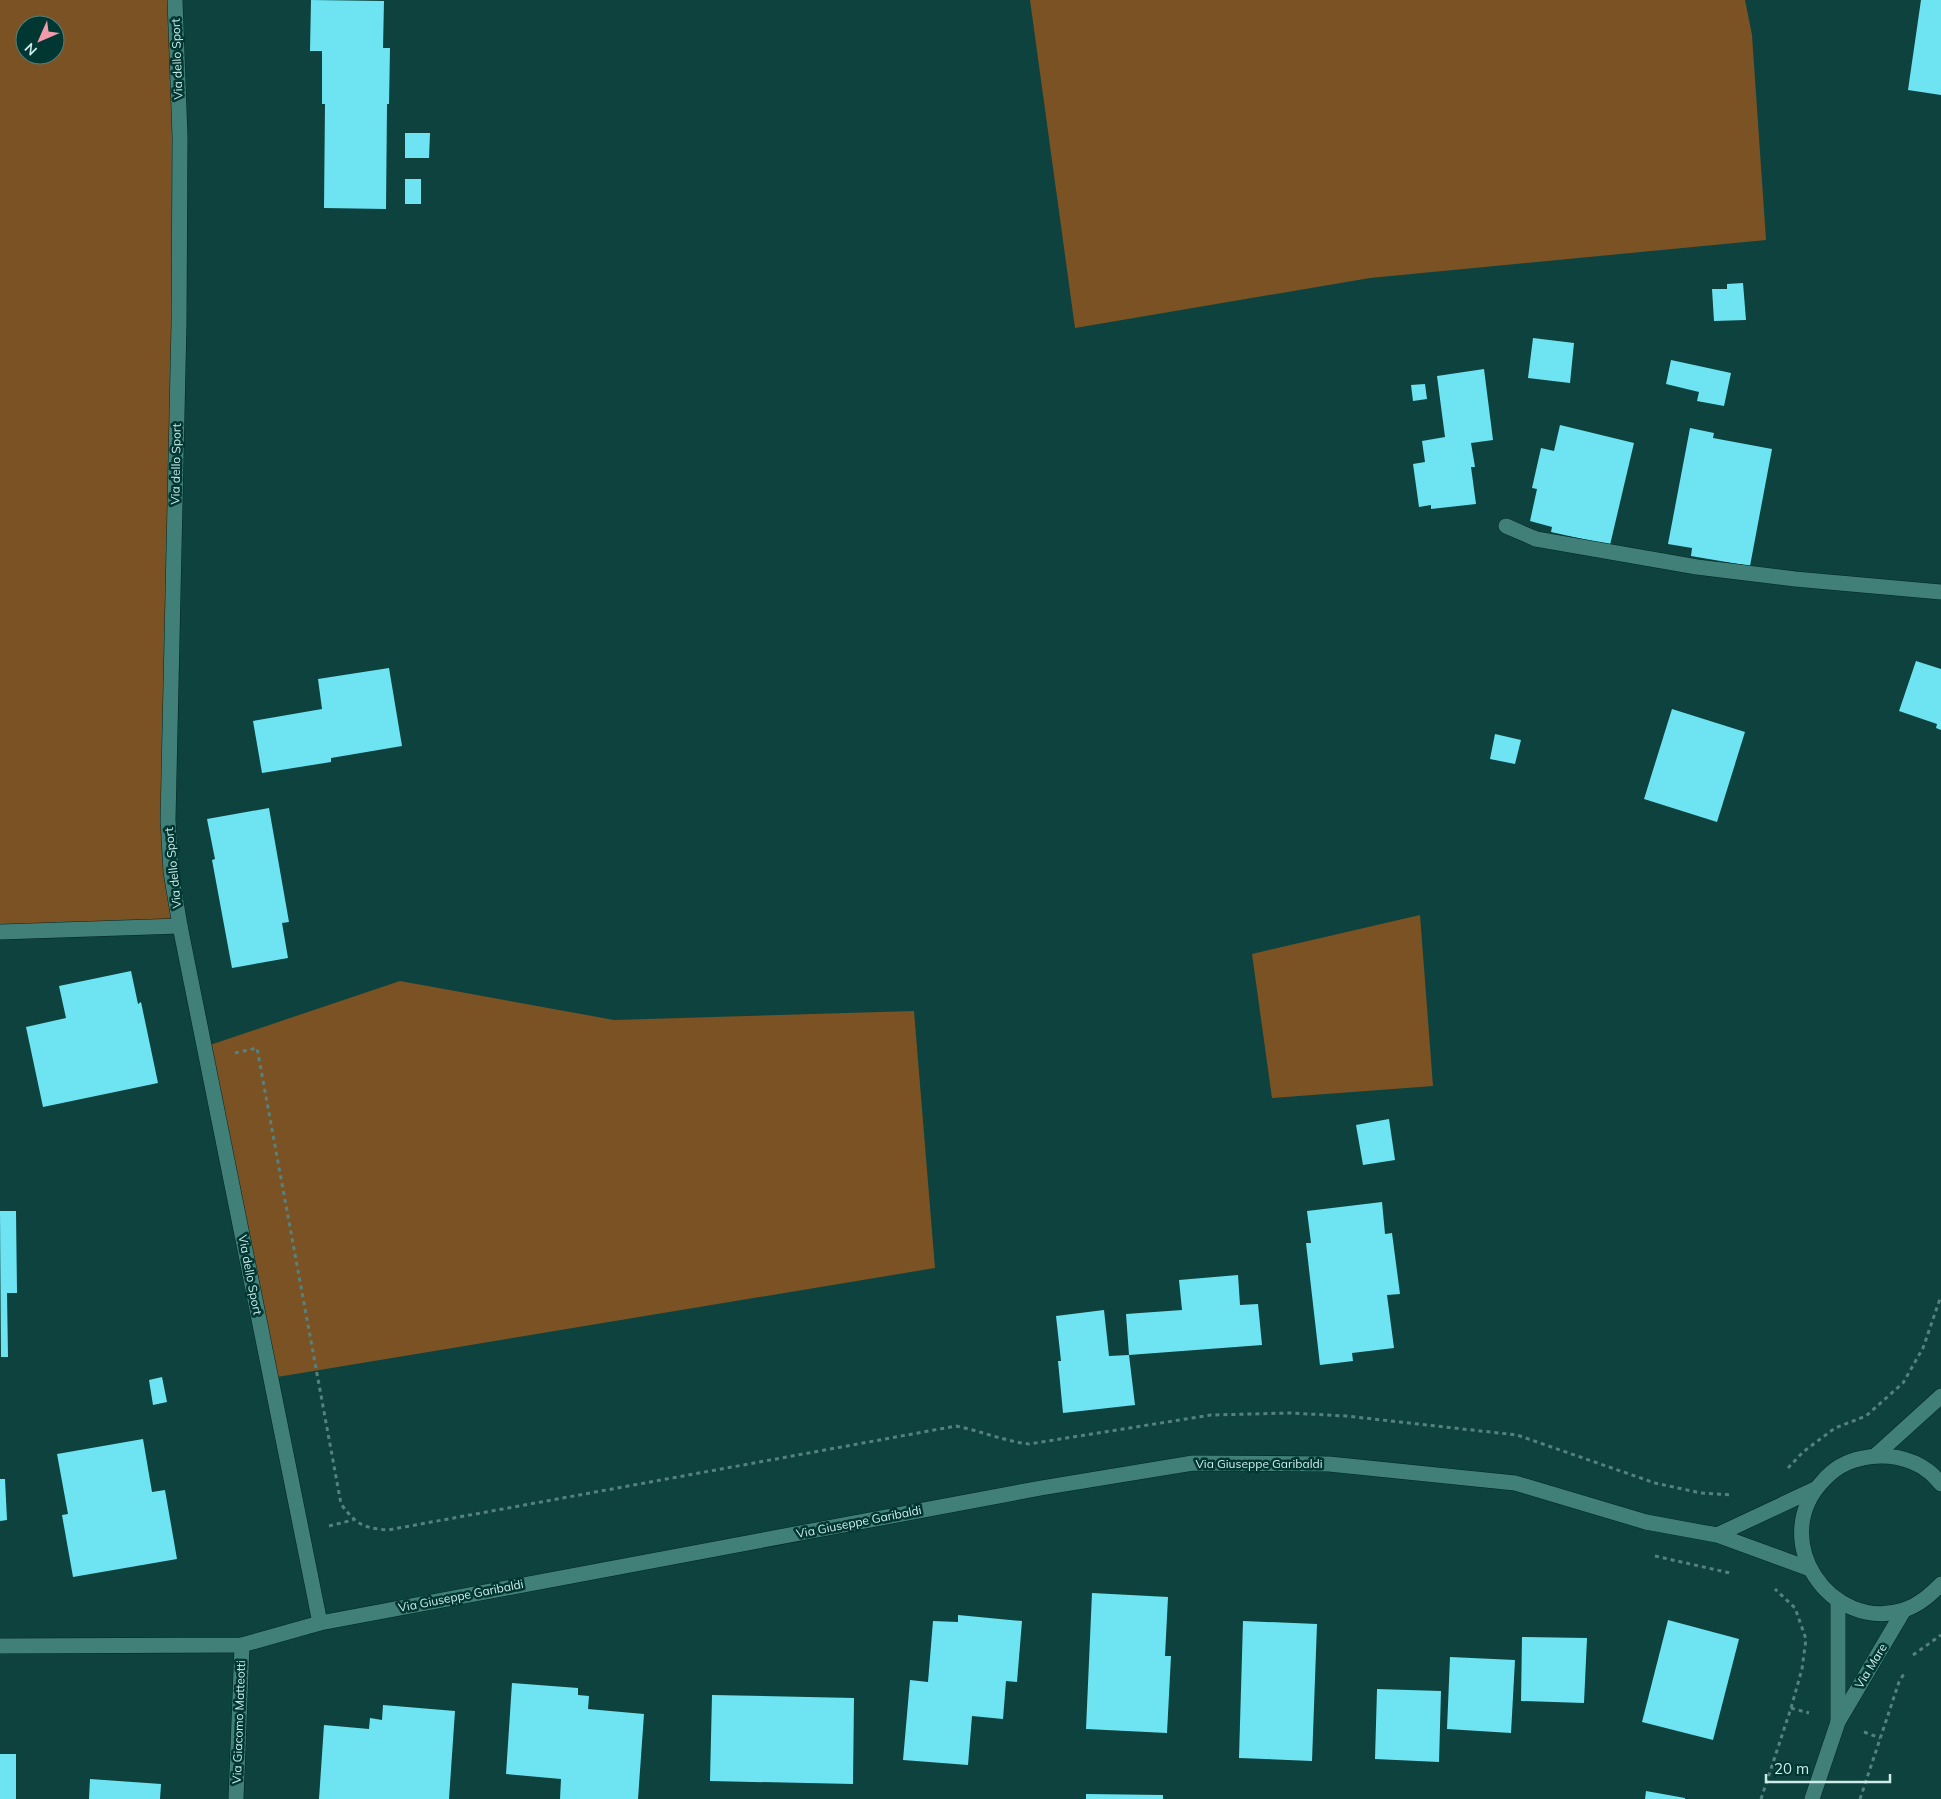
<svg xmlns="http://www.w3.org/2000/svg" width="1941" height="1799" font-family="Mulish,sans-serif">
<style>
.green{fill:#7b5223;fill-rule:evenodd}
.building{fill:#6ee4f3}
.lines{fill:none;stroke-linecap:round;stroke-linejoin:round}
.street-casing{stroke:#032623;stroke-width:16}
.secondary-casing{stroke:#032623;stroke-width:16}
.path{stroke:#55827e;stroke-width:3;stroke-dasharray:4 4;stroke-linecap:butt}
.street{stroke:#408079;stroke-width:15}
.secondary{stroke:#408079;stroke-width:15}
.labels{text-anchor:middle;stroke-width:5;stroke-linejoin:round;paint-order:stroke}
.street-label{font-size:12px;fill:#cdece8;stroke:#003733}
</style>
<rect width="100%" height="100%" fill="#0e423e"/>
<g class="green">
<path d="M 0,0 L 175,0 L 168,820 L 180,926 L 0,932 ZM 25,25 L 55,25 L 55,55 L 25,55 Z"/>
<polygon points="1030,0 1745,0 1752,35 1766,240 1370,278 1075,328"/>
<polygon points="1420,915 1433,1086 1272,1098 1252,954"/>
<polygon points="400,981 614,1020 914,1011 935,1268 271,1378 204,1047"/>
</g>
<g class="building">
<polygon points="311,0 384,1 383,48 390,48 389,104 387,104 386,209 324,208 325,104 322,104 322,51 310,51"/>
<polygon points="1921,0 1941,0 1941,95 1908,90"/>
<polygon points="405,133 430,133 429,158 405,158"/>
<rect x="405" y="179" width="16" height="25"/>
<polygon points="1743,283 1746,320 1714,321 1712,289 1727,289 1727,284"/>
<polygon points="1533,338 1574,343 1570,383 1528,378"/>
<polygon points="1671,360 1731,373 1724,406 1697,401 1699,392 1666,384"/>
<polygon points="1484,369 1493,440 1471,443 1475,467 1471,467 1476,504 1431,509 1431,505 1419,507 1413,464 1425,462 1422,441 1445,437 1437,376"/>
<polygon points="1425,384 1427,399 1413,401 1411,385"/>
<polygon points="1560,425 1634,443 1610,545 1551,532 1552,527 1530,521 1537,489 1532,488 1541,448 1554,451"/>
<polygon points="1690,428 1714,433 1713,438 1772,449 1750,566 1691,556 1692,548 1668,544"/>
<polygon points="1916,661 1941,669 1941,730 1936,728 1937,724 1899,711"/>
<polygon points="389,668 402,746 331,758 331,762 262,773 253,721 322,709 318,679"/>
<polygon points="1672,709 1745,732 1717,822 1644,799"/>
<polygon points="1495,734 1521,740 1515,764 1490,759"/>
<polygon points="269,808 289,922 282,923 288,958 232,968 212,860 215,859 207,819"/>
<polygon points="131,971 138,1004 141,1002 158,1083 43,1107 26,1027 66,1018 59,986"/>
<polygon points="1389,1119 1395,1160 1363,1165 1356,1125"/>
<polygon points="1382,1202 1385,1234 1392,1233 1400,1294 1387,1295 1394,1348 1352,1353 1353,1361 1320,1365 1306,1243 1311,1243 1307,1211"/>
<polygon points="0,1211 16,1211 17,1293 7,1293 8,1357 1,1357"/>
<polygon points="1238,1275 1240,1305 1258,1304 1262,1345 1129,1355 1126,1314 1182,1310 1179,1280"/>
<polygon points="1104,1310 1109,1356 1129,1355 1135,1405 1063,1413 1058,1361 1061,1361 1056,1316"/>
<polygon points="162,1377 167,1402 153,1405 149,1380"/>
<polygon points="143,1439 152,1492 165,1490 177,1559 73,1577 62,1515 68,1514 57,1454"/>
<polygon points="0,1479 5,1479 7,1520 0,1521"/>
<polygon points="1092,1593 1168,1597 1165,1656 1171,1656 1167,1733 1086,1729"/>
<polygon points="958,1615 1022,1621 1017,1682 1006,1681 1003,1719 972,1716 968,1765 903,1760 910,1680 928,1682 933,1621 958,1622"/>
<polygon points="1668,1620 1739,1639 1713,1740 1642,1722"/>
<polygon points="1243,1621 1317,1624 1312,1761 1239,1758"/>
<polygon points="1522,1637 1587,1638 1584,1703 1521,1701"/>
<polygon points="1450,1657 1515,1660 1511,1733 1447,1729"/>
<polygon points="512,1683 578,1688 578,1695 589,1696 588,1709 644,1714 638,1799 560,1799 561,1779 506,1774"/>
<polygon points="1377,1689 1441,1691 1439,1762 1375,1759"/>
<polygon points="712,1695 854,1698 853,1784 710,1781"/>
<polygon points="383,1705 455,1711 449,1799 319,1799 324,1725 369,1729 370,1718 382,1720"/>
<rect x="0" y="1754" width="16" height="45"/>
<polygon points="90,1779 161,1784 160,1799 89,1799"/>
<polygon points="1646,1791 1685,1798 1685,1799 1645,1799"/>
<polygon points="1086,1794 1163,1795 1163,1799 1086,1799"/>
</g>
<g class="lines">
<g class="street-casing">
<g id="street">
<polyline points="175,0 180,137 179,323 168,820 171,872 180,926 320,1623"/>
<polyline points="1506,526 1536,539 1697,567 1795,579 1941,592"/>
<polyline points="0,932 180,926"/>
<polyline points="1717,1535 1815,1489"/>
<polyline points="0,1646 242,1645 320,1623 1041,1488 1193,1463 1329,1464 1515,1483 1646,1522 1717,1535 1810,1569"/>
<polyline points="236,1799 242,1645"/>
</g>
</g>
<g class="secondary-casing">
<g id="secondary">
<polyline points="1876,1455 1941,1396"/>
<path d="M 1941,1484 C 1937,1480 1933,1474 1928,1471 C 1910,1457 1884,1453 1863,1458 C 1846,1461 1833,1469 1822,1482 C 1768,1540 1830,1633 1904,1610 C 1919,1605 1930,1595 1941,1584"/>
<polyline points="1838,1721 1838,1601"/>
<polyline points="1812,1799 1838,1722 1904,1610"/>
</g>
</g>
<g class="path">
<path d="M 235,1053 L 257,1048 L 341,1504 C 356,1524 362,1528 388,1530 L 956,1426 C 981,1431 1004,1441 1029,1444 L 1211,1415 L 1290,1413 L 1346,1416 L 1517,1435 L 1655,1483 L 1701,1493 L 1732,1495"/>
<polyline points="1788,1468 1803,1452 1835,1428 1866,1416 1903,1383 1923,1348 1941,1296"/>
<polyline points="329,1526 353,1520"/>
<polyline points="1655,1556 1730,1573"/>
<polyline points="1913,1655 1941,1635"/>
<polyline points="1791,1708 1809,1713"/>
<polyline points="1864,1732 1880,1738"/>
<polyline points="1761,1799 1791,1708 1802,1669 1806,1639 1795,1608 1775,1589"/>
<polyline points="1860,1799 1899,1682 1905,1672"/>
</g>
<use href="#street" class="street"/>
<use href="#secondary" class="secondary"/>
</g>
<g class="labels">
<g class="street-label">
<text transform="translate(177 59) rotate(-92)" y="4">Via dello Sport</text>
<text transform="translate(176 464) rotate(-89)" y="4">Via dello Sport</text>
<text transform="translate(173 868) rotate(-96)" y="4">Via dello Sport</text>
<text transform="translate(250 1275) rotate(79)" y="4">Via dello Sport</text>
<text x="1259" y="1468">Via Giuseppe Garibaldi</text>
<text transform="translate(859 1522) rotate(-11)" y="4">Via Giuseppe Garibaldi</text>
<text transform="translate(461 1596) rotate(-11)" y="4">Via Giuseppe Garibaldi</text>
<text transform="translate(1871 1666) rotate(-59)" y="4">Via Mare</text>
<text transform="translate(239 1722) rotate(-88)" y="4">Via Giacomo Matteotti</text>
</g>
</g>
<g transform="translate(40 40) rotate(225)"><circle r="24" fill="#003733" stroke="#527f7b"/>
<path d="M0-4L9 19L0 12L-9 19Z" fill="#f39aab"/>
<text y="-8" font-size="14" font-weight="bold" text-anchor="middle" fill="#cdece8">N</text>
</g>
<path d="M1766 1774v8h124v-8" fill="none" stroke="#cdece8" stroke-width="2.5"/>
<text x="1774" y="1774" font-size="15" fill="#cdece8" stroke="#003733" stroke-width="4" paint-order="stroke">20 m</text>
</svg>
